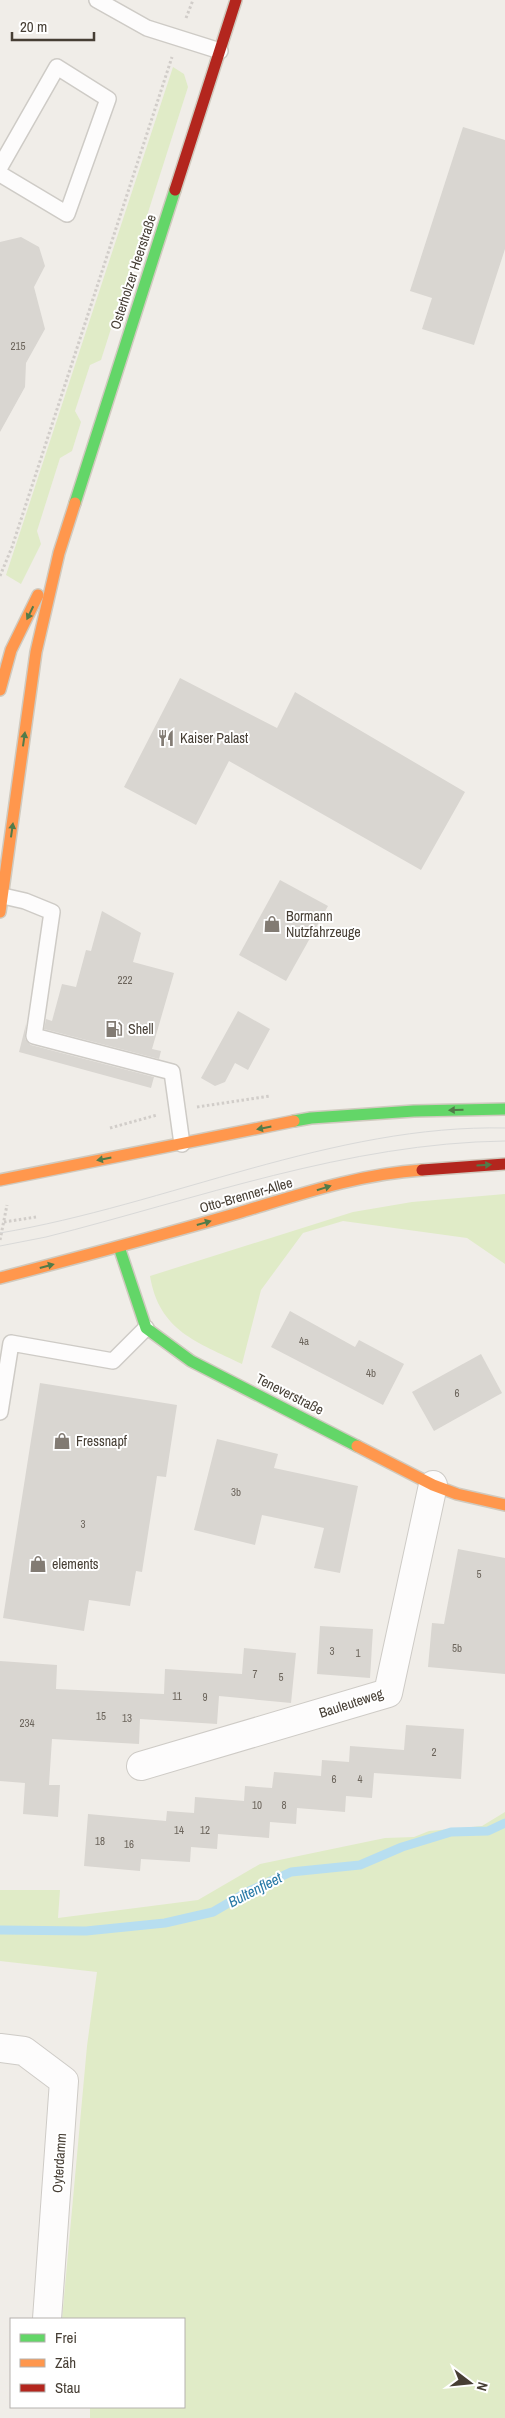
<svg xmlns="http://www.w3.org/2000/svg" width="505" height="2418" font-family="'Archivo Narrow',sans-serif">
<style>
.green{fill:#e0ebc7}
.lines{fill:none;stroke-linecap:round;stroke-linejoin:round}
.stream{stroke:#b7def0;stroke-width:9}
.building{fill:#d9d6d1}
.lane-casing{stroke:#cecbc6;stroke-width:18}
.street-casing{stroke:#cecbc6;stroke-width:30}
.fast-casing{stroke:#d0cabf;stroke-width:14}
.slow-casing{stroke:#d0cabf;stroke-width:14}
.jam-casing{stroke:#d0cabf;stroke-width:14}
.path{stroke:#d1cdc9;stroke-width:3;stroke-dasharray:2.5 2.5;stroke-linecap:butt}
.lane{stroke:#fdfcfc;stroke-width:15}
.street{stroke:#fdfcfc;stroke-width:28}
.fast{stroke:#63d668;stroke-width:11}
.slow{stroke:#ff974d;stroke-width:11}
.jam{stroke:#b3261e;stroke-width:11}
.tram{stroke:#d9d9d8;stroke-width:1}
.oneway{fill:#527b49}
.labels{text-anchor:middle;stroke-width:4;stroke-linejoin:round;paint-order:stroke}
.number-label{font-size:11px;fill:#6c655c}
.street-label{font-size:14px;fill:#463e34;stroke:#fff}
.poi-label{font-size:14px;fill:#463e34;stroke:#fff;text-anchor:start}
.water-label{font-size:15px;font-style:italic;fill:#2879a6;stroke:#fff}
</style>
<rect width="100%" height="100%" fill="#f0ede8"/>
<g class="green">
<polygon points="173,67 184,74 188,87 101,360 90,365 75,411 81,422 72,451 60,458 37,531 41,544 21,584 6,575"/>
<path d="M 505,1194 L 505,1264 L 467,1238 L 343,1221 L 303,1233 L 261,1290 L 242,1364 C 197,1342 159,1331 150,1276 L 353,1212 L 412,1202 Z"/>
<polygon points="505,1812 505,2418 90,2418 90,2407 184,2407 184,2319 62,2319 87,2046 97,1972 0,1961 0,1890 60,1890 58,1918 198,1900 260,1864 385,1838 414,1837 429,1831 482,1826"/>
</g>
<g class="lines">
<polyline class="stream" points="0,1930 86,1931 165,1923 213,1912 249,1891 291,1872 360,1865 402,1847 451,1832 488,1831 505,1823"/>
</g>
<g class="building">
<polygon points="463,127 505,140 505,249 474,345 422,329 432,298 410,291"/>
<polygon points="21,237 39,247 45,266 34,287 45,329 26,363 25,387 0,432 0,242"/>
<polygon points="180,678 277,728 295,692 465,792 421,870 229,761 196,825 124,787"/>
<polygon points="280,880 328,906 286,981 239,955"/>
<polygon points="102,911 141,933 133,962 174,973 152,1049 161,1051 159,1059 44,1029 46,1019 52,1021 62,984 76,987 86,950 91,951"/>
<polygon points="238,1011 270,1029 248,1070 235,1063 225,1082 215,1086 201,1078"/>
<polygon points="26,1024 25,1039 31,1045 154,1077 151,1088 19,1052"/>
<polygon points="290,1311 355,1347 359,1340 404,1364 383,1405 271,1347"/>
<polygon points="481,1354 502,1393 434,1431 412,1392"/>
<polygon points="40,1383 177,1405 166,1477 157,1476 142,1572 136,1571 130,1606 89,1600 84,1631 3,1618"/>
<polygon points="217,1439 278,1454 274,1468 358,1486 340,1573 314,1568 324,1528 262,1515 255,1545 194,1530"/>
<polygon points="458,1549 505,1558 505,1674 428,1667 432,1623 444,1624"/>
<polygon points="320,1626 373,1629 370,1678 317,1674"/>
<polygon points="244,1648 296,1653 291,1703 219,1696 217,1724 140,1719 139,1744 52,1739 49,1785 60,1785 58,1817 23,1814 25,1783 0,1781 0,1661 57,1665 56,1689 164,1694 165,1669 242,1674"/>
<polygon points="406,1725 464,1729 461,1779 374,1773 372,1798 346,1796 345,1812 297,1808 296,1824 270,1822 269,1838 218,1834 217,1849 191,1847 190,1862 141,1859 140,1871 84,1866 88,1814 166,1821 167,1811 194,1813 195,1797 244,1801 245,1786 272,1788 274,1772 321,1776 322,1760 349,1762 350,1746 404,1750"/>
</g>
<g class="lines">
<g class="lane-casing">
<g id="lane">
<polyline points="97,0 147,28 220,51"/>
<polyline points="0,167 57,67 108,99 67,214 0,174"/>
<polyline points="3,896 25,901 52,912 34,1036 172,1072 182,1144"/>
<polyline points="0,1412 11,1343 113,1361 146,1328"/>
</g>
</g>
<g class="street-casing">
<g id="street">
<polyline points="141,1766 388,1693 433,1485"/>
<polyline points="0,2048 24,2051 64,2081 47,2319"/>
</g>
</g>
<g class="fast-casing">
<g id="fast">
<polyline points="75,503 175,190"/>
<polyline points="294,1121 311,1118 414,1111 505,1109"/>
<polyline points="119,1247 146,1328 191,1361 357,1446"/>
</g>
</g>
<g class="slow-casing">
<g id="slow">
<polyline points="0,690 11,650 38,595"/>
<polyline points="0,912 36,652 59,553 75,503"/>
<polyline points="0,1180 294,1121"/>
<path d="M 0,1278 C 80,1257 159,1236 238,1213 C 298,1195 358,1174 422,1170"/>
<polyline points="357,1446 433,1485 457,1494 505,1505"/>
</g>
</g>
<g class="jam-casing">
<g id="jam">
<polyline points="175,190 236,0"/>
<polyline points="422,1170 505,1164"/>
</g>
</g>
<g class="path">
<polyline points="186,18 193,0"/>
<polyline points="0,576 12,547 172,57"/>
<polyline points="197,1107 270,1096"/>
<polyline points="110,1128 157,1115"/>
<polyline points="4,1222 36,1217"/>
<polyline points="0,1240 7,1205"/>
</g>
<use href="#lane" class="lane"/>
<use href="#street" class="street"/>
<use href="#fast" class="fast"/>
<use href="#slow" class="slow"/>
<use href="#jam" class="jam"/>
<g class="tram">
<path d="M 0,1233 C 167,1205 334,1124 505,1128"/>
<path d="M 0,1246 L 46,1237 C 197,1199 348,1143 505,1141"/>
</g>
</g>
<defs><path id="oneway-solid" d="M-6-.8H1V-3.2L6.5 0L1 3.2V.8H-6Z" transform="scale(1.25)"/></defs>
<g class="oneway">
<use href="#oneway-solid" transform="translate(30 613) rotate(116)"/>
<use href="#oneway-solid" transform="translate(24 739) rotate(-82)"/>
<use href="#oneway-solid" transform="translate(12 830) rotate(-82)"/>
<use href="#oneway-solid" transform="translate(456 1110) rotate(179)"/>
<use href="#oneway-solid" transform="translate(264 1128) rotate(169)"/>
<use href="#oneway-solid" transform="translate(104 1159) rotate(169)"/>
<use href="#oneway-solid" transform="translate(484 1165) rotate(-3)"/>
<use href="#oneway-solid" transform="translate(324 1188) rotate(-17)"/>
<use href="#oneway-solid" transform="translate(204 1223) rotate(-16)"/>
<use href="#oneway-solid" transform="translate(47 1266) rotate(-15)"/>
</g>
<defs>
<g id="restaurant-bare" transform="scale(1.35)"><path d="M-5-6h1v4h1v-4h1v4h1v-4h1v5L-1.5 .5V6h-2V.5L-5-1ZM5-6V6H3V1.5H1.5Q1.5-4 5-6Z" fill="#827b73" stroke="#fff" stroke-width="2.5" paint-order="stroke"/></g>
<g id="shop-bare" transform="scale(1.35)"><path d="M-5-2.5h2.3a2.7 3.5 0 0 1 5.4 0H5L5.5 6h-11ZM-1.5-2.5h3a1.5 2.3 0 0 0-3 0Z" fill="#827b73" stroke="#fff" stroke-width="2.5" paint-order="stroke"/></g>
<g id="fuel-bare" transform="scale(1.35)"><path d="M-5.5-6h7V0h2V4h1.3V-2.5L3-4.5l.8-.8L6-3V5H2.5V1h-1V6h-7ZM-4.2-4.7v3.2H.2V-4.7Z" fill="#827b73" stroke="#fff" stroke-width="2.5" paint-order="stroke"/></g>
</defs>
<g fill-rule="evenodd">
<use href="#restaurant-bare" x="166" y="738"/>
<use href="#shop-bare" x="272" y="924"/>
<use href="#fuel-bare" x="114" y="1029"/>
<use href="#shop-bare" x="62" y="1441"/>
<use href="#shop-bare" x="38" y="1564"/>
</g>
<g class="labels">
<g class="number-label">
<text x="18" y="350">215</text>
<text x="125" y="984">222</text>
<text x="304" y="1345">4a</text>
<text x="371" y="1377">4b</text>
<text x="457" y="1397">6</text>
<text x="236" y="1496">3b</text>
<text x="83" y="1528">3</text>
<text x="479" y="1578">5</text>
<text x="457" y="1652">5b</text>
<text x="332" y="1655">3</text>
<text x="358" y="1657">1</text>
<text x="255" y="1678">7</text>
<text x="281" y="1681">5</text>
<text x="177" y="1700">11</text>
<text x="205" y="1701">9</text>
<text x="101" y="1720">15</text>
<text x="127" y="1722">13</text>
<text x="27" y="1727">234</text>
<text x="434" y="1756">2</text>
<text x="334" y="1783">6</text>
<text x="360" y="1783">4</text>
<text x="257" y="1809">10</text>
<text x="284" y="1809">8</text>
<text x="179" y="1834">14</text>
<text x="205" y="1834">12</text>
<text x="100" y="1845">18</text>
<text x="129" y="1848">16</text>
</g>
<g class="street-label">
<text transform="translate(133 272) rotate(-72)" y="5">Osterholzer Heerstraße</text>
<text transform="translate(246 1195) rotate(-16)" y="5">Otto-Brenner-Allee</text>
<text transform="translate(290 1394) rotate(27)" y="5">Teneverstraße</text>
<text transform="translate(351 1703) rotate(-18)" y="5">Bauleuteweg</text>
<text transform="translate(59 2163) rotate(-86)" y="5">Oyterdamm</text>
</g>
<g class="poi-label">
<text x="180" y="743">Kaiser Palast</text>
<text x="286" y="921">Bormann<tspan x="286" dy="16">Nutzfahrzeuge</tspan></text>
<text x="128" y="1034">Shell</text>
<text x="76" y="1446">Fressnapf</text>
<text x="52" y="1569">elements</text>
</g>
<g class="water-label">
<text transform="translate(255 1890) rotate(-27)" y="5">Bultenfleet</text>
</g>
</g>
<rect x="10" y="2318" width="175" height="90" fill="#ffffff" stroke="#b5b2ae"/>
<rect x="20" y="2334" width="25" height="8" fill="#63d668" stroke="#b5b2ae"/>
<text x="55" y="2343" font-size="15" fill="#463e34">Frei</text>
<rect x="20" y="2359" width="25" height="8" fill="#ff974d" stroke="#b5b2ae"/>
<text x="55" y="2368" font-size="15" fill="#463e34">Zäh</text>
<rect x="20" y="2384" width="25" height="8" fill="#b3261e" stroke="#b5b2ae"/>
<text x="55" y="2393" font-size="15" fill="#463e34">Stau</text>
<g transform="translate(470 2383) rotate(106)" stroke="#ffffff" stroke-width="4" paint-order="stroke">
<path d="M0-4L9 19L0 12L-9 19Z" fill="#463e34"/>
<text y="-8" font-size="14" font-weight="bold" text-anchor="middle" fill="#463e34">N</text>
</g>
<path d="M12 32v8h82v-8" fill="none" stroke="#463e34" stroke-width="2.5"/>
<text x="20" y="32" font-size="15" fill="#463e34" stroke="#ffffff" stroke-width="4" paint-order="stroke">20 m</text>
</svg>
